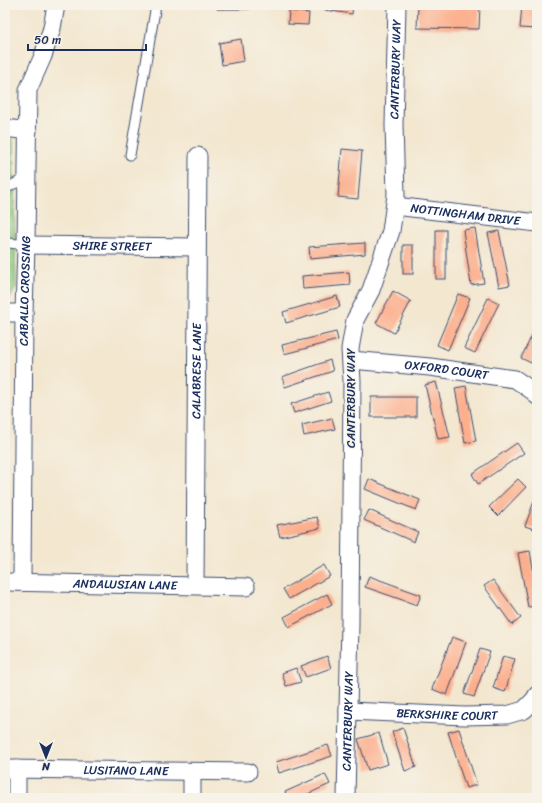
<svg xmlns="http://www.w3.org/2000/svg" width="542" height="803" font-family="Sriracha,sans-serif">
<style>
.green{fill:#8bc77d;stroke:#537b6e}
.building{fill:#fcaf8d}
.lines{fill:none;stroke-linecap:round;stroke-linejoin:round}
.service-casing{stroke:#3b4b6f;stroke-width:11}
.minor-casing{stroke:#3b4b6f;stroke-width:19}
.service{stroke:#fff;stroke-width:9}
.minor{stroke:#fff;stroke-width:17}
.labels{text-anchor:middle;stroke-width:3;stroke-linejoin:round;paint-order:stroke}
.street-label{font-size:12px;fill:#1b2f5e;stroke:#f7f3e8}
</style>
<rect width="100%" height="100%" fill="#f7f3e8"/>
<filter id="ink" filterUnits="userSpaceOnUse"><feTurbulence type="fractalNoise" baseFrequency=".025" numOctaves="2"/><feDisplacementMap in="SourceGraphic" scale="8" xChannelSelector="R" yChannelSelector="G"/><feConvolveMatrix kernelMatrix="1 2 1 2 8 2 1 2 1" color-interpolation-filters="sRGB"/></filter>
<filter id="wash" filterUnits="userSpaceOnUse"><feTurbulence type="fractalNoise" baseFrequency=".012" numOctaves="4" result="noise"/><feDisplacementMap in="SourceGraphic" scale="16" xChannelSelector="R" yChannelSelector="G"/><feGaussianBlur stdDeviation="0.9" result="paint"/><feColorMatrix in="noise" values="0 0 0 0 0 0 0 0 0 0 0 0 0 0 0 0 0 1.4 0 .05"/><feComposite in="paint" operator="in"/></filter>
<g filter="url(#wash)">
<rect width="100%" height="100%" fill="#f3e7d0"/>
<polygon class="green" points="5,138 13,139 16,287 11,297 5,301"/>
<g id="blocks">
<g class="building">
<polygon points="218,5 250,5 250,9 217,9"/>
<polygon points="304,5 353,5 352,14 304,7"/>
<polygon points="418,5 480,5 479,29 417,28"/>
<polygon points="522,5 537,5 537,29 520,28"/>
<polygon points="289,11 309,13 308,25 288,24"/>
<polygon points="241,39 244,61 222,65 219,43"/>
<polygon points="342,149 362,151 358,199 338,197"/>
<polygon points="475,228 484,283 471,285 463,230"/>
<rect x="436" y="230" width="10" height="49"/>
<polygon points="499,231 510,285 499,287 488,233"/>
<polygon points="365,243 365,254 310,259 309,247"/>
<rect x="403" y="245" width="10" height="29"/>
<polygon points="349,272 350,285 303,289 302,276"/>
<polygon points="393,291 411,301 394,333 376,323"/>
<polygon points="458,294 470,298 448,350 437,345"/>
<polygon points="337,296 340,307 286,323 283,312"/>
<polygon points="488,298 499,303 475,353 464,348"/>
<polygon points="537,325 537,351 531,363 521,358"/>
<polygon points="336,332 338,340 284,354 282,345"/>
<polygon points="330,360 333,371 285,387 282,377"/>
<polygon points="436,382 450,437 438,439 425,385"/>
<polygon points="466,386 476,441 465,443 455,388"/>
<polygon points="328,392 331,401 294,413 291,404"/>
<rect x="371" y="397" width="45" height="20"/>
<polygon points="332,418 335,429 304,436 302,425"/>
<polygon points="517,443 524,453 478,484 472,474"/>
<polygon points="369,479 420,500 416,510 365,489"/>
<polygon points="518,479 526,487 498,516 489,507"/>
<polygon points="537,493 537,521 534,529 525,526"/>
<polygon points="369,510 418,532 414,542 364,520"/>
<polygon points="317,517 320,528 280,537 277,525"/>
<polygon points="530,551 537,592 537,606 528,607 518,553"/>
<polygon points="324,565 330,576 289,599 283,589"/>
<polygon points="369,576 421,595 417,605 365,587"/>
<polygon points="493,580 521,618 512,625 484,586"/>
<polygon points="327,594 332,604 289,627 284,617"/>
<polygon points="452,637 466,642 447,695 432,689"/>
<polygon points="480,649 490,652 474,697 464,694"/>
<polygon points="327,656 331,668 306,677 301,666"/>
<polygon points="503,656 515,659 505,692 493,688"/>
<polygon points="296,668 301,682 286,686 282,673"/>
<polygon points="403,728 416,767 405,771 392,732"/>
<polygon points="459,729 477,785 466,788 448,732"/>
<polygon points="379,733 388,764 368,770 358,739"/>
<polygon points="328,745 332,756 279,773 276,762"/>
<polygon points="325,774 330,784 299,798 288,798 285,792"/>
</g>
</g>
</g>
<g filter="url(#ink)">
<use href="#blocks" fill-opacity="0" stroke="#3b4b6f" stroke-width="1"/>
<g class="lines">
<g class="service-casing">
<g id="service">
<polyline points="130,155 156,5"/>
<polyline points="5,189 27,177"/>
<polyline points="5,241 9,243 26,245"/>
</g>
</g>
<g class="minor-casing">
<g id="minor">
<polyline points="5,128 28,131"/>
<path id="s1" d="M 395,206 L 537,223"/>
<path id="s2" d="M 26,245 L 197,247"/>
<polyline points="5,313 24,313"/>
<path id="s3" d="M 351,360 L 430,367 L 515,379 L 534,392 L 537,396"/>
<path id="s4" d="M 5,582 L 246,587"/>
<path id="s5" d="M 22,582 L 24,313 L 26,245 L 28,90 L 43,56 L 52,28 L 56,5"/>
<path id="s6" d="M 195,585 L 198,156"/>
<path id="s7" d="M 348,711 L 465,716 L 507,715 L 524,710 L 534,700 L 537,695"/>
<path id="s8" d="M 5,769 L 248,772"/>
<polyline points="17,798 17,769"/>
<polyline points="192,798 192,772"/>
<path id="s9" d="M 346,798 L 350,623 L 352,381 L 350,349 L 355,320 L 371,290 L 391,231 L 396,195 L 394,125 L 397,5"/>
</g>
</g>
<use href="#service" class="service"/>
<use href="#minor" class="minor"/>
</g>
</g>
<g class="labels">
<g class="street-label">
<text dy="4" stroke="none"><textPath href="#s9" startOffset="737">CANTERBURY WAY</textPath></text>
<text dy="4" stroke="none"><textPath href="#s1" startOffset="71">NOTTINGHAM DRIVE</textPath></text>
<text dy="4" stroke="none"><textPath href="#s2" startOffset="86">SHIRE STREET</textPath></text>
<text dy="4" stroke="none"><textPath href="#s5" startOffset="291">CABALLO CROSSING</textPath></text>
<text dy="4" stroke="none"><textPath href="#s3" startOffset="96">OXFORD COURT</textPath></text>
<text dy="4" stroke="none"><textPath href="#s6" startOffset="214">CALABRESE LANE</textPath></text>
<text transform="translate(351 398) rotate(-90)" y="4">CANTERBURY WAY</text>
<text dy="4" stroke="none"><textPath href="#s4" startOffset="120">ANDALUSIAN LANE</textPath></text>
<text dy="4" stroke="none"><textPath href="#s7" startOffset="99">BERKSHIRE COURT</textPath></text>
<text dy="4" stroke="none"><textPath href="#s9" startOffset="77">CANTERBURY WAY</textPath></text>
<text dy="4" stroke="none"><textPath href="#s8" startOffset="121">LUSITANO LANE</textPath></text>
</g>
</g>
<rect width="542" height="803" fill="none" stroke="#f7f3e8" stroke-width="20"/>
<g transform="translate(46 757) rotate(180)" stroke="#f7f3e8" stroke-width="3" paint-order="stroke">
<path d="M0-3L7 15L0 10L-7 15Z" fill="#1b2f5e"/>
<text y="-6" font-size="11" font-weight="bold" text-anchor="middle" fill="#1b2f5e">N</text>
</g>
<path d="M28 44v6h118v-6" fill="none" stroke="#1b2f5e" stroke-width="2"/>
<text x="34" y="44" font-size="12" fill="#1b2f5e" stroke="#f7f3e8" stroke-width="3" paint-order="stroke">50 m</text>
</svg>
